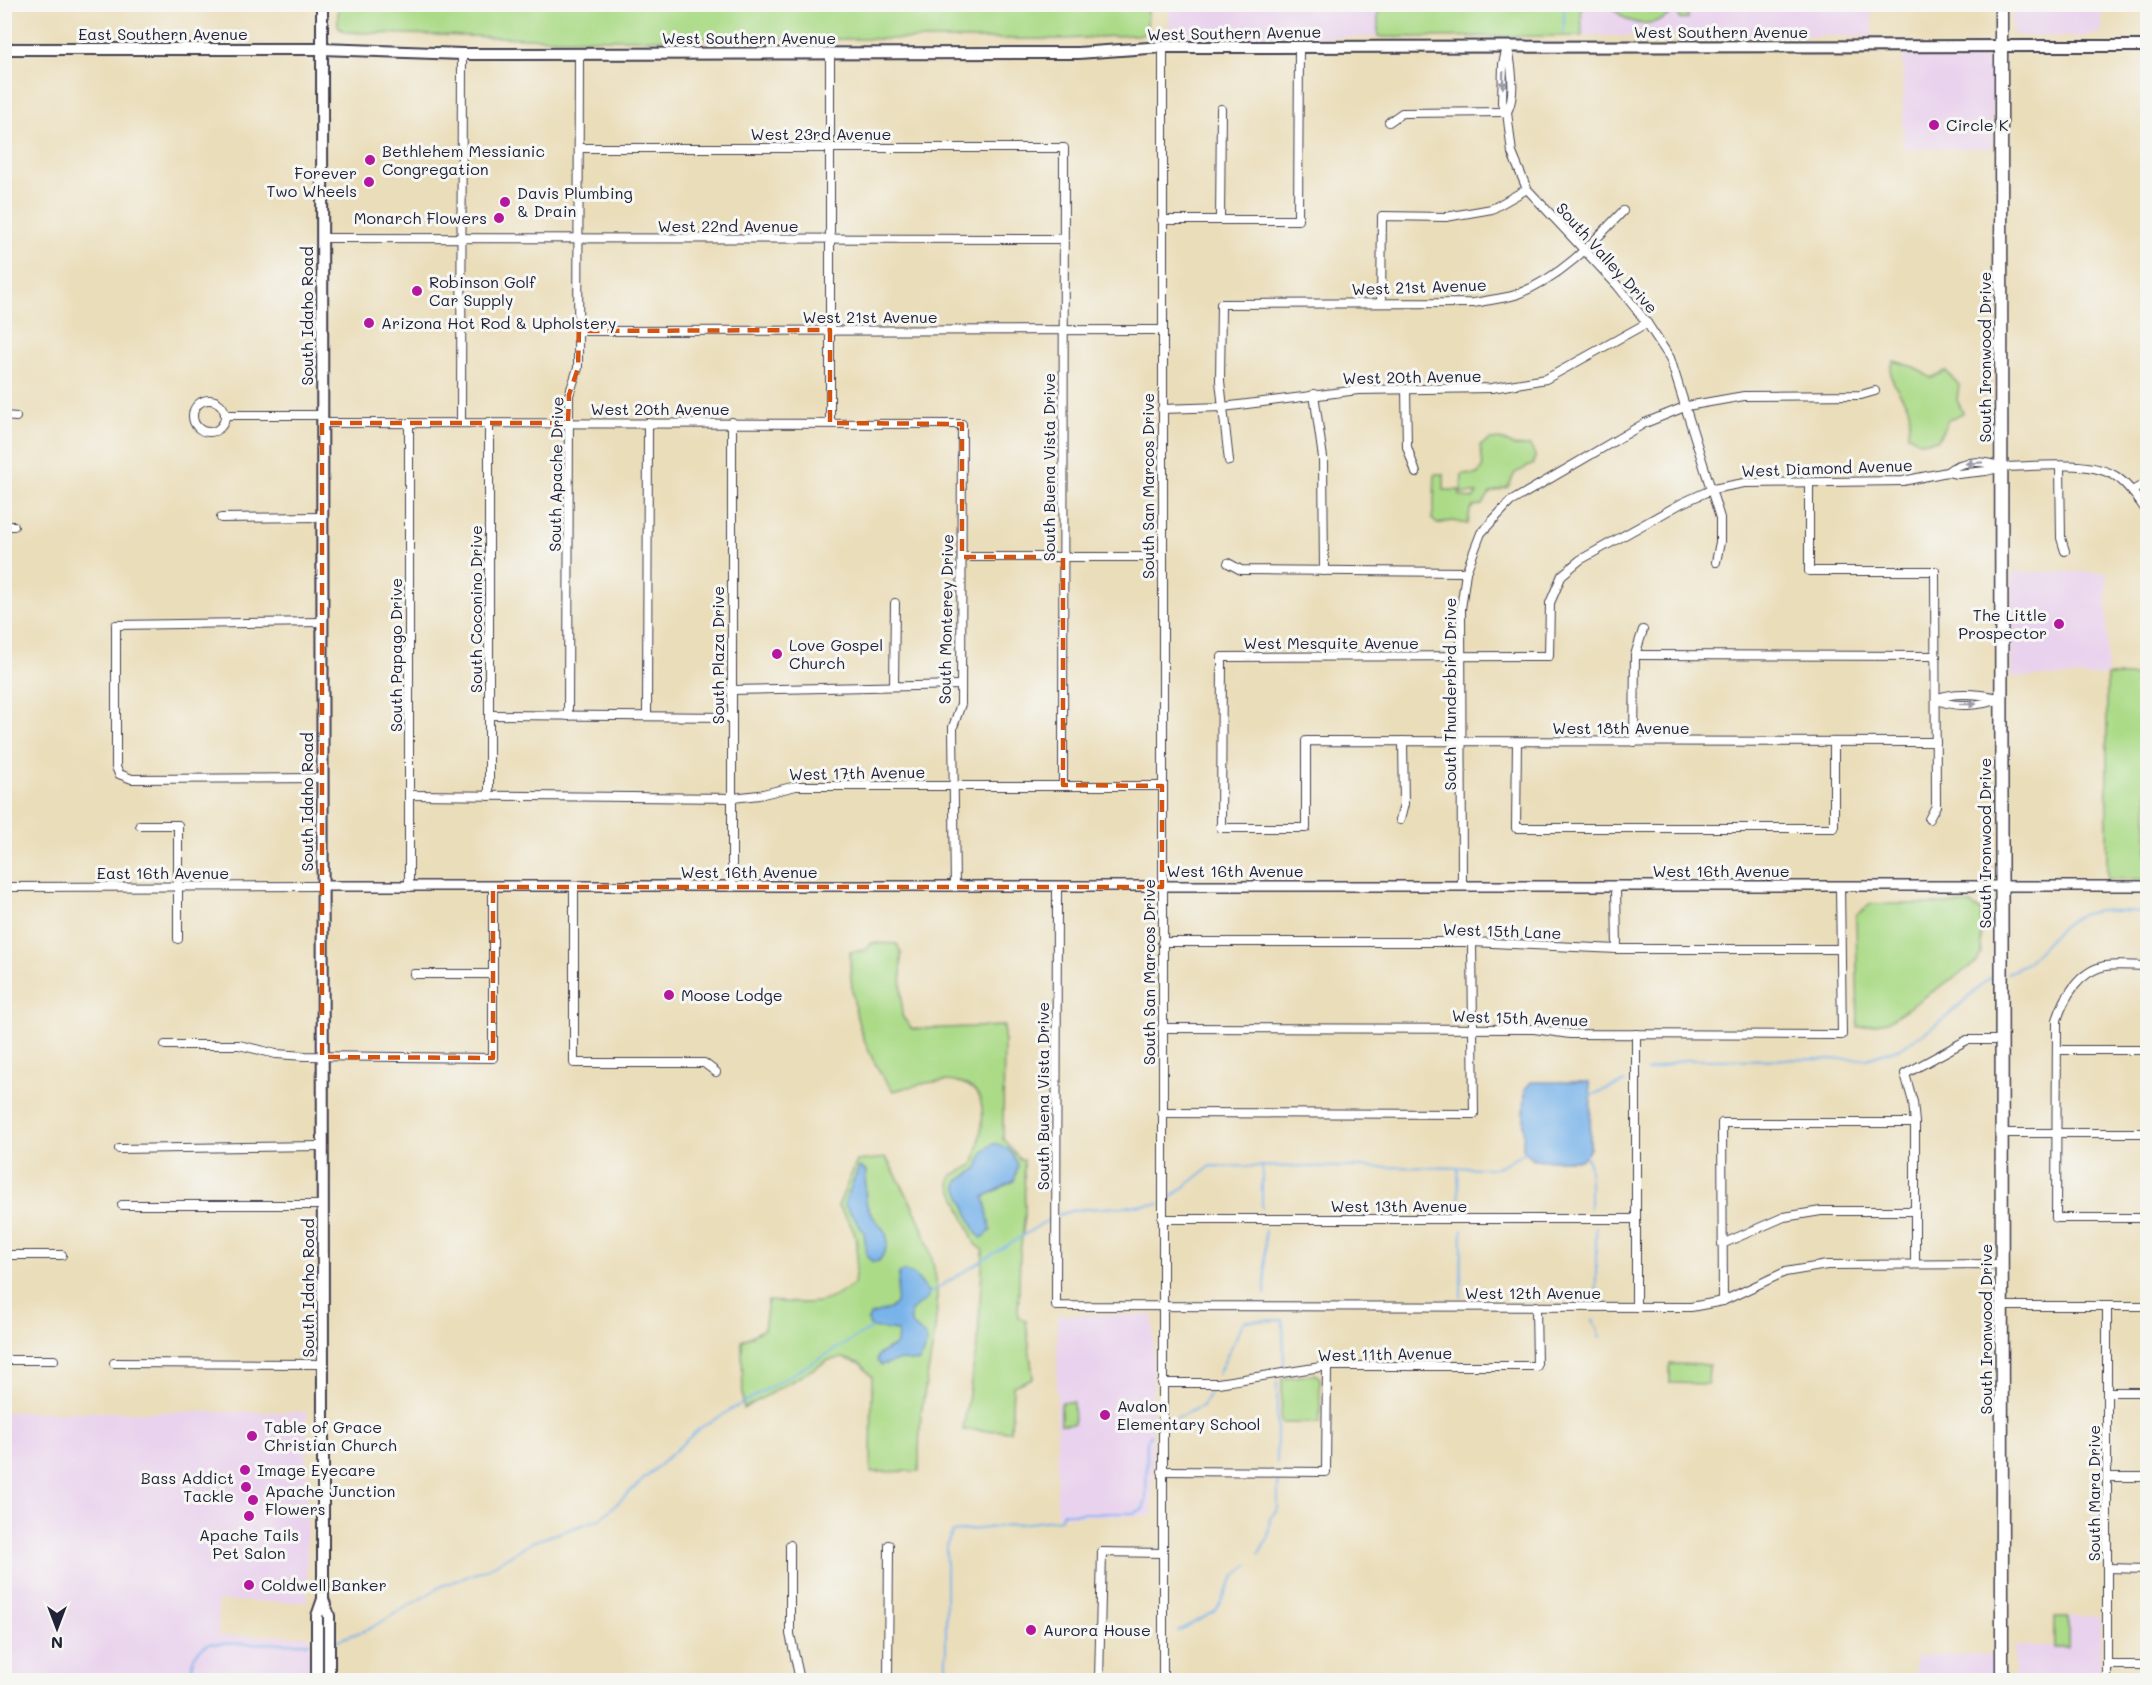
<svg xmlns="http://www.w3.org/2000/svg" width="2152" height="1685" font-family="Mali,sans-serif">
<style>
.built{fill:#e9d2ed}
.green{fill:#acdb88;stroke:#677e62;stroke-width:1.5}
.water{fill:#78b3ea;stroke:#4d6a92;stroke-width:1.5}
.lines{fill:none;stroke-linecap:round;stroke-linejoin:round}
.stream{stroke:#78b3ea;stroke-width:2}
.minor-casing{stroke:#403e4e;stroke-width:10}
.tertiary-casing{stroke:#403e4e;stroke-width:12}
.secondary-casing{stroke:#403e4e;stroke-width:14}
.primary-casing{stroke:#403e4e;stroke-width:15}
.minor{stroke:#fff;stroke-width:8}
.tertiary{stroke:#fff;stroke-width:9}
.secondary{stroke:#fff;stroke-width:10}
.primary{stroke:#fff;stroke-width:12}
.oneway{fill:#9c9ca7}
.marked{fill:none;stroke:#d45411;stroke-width:4.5;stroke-dasharray:12 8;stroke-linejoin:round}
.poi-dot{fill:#b5179e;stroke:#f6f6f2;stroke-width:2}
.labels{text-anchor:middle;stroke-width:6;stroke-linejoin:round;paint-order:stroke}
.street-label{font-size:16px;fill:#22223b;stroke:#f6f6f2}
.poi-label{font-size:16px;fill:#22223b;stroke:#f6f6f2;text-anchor:start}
</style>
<rect width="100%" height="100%" fill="#f6f6f2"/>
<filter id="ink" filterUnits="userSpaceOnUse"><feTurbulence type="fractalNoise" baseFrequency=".0167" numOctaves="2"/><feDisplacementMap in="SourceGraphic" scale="12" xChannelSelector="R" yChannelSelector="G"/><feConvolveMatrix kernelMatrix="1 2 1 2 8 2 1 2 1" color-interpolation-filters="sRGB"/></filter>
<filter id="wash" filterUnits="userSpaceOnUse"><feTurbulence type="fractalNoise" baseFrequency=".008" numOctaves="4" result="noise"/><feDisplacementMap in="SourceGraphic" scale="24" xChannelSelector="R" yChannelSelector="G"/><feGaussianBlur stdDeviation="1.35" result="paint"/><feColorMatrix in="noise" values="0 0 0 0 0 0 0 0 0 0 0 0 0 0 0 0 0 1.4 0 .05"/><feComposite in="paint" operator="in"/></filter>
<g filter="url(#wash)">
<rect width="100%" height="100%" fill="#eaddb9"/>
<g class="built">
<polygon points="1169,5 1378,5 1378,37 1175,37 1169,31"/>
<rect x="1582" y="5" width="290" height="31"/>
<polygon points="2013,5 2102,5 2102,33 2079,37 2019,36 2013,33 2011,26"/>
<polygon points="1903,56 1980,56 1988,59 1992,66 1992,148 1903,149"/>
<polygon points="2012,572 2107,572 2107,676 2011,677"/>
<polygon points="1057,1315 1153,1315 1152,1516 1057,1516"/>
<polygon points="5,1412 307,1412 307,1602 218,1601 218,1636 310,1636 310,1680 5,1680"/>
<polygon points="2101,1616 2100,1680 2014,1680 2014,1646 2054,1646 2054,1617"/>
<rect x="1915" y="1655" width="77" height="25"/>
</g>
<g class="green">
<polygon points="338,4 1148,4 1147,34 1066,39 556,39 345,32 338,26"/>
<polygon points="1378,5 1581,5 1582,36 1378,37"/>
<path d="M 1611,5 L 1688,5 L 1688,19 L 1679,19 L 1678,9 C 1655,28 1630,30 1611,5 Z"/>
<path d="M 1894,361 L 1914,367 L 1931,378 L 1946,371 L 1959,385 L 1957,400 L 1963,413 L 1948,420 L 1938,440 L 1919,442 L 1908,434 C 1908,426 1911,417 1909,410 C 1904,394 1883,379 1894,361 Z"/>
<path d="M 1500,439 L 1514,446 L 1530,446 L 1535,455 L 1534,464 L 1515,473 L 1508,487 L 1490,493 L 1482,505 L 1473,506 L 1470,510 L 1468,524 L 1452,521 L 1437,524 L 1432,519 C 1435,503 1434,491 1435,474 L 1444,474 L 1444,490 L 1459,490 L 1460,496 L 1473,499 L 1477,493 L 1461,493 L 1462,474 C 1465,473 1468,474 1471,475 C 1489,475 1481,455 1480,446 L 1490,440 Z"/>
<rect x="2107" y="676" width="40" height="203"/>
<polygon points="1871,904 1970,904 1981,911 1981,953 1977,962 1887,1022 1858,1027 1856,915"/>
<path d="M 872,943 L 897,944 L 901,953 L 902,1016 L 912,1029 L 1004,1026 L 1003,1139 L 1020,1159 L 1024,1159 L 1025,1215 L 1020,1253 L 1018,1317 L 1026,1321 L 1033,1378 L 1013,1386 L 1011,1431 L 963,1430 L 978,1339 L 983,1250 L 975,1244 L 950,1184 L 951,1176 L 973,1165 C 978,1152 980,1138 982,1124 C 989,1065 929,1081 893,1091 C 860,1048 850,1005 850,952 L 866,950 Z"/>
<path d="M 886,1158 C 909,1196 930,1235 936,1280 C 941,1326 926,1371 921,1416 C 919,1434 919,1453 919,1471 L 871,1472 L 872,1377 L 861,1364 L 843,1358 L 829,1360 L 743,1409 L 742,1341 L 764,1329 L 768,1301 C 806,1303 822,1309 854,1284 C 858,1246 863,1238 838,1206 L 857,1161 Z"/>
<polygon points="1670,1364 1709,1365 1708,1384 1670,1383"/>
<polygon points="1315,1374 1320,1378 1320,1423 1281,1423 1282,1379"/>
<polygon points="1061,1402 1073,1402 1074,1424 1061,1424"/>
<rect x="2054" y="1617" width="14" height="31"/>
</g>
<g class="water">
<polygon points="1531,1082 1589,1082 1591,1095 1590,1149 1581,1160 1533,1160 1523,1148 1525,1089"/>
<path d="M 993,1144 C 1007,1144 1014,1153 1018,1166 L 1014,1181 L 984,1197 L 991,1231 L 982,1238 L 976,1233 L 957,1187 L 958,1181 L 978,1168 L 984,1151 Z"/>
<path d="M 859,1167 L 866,1171 C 866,1183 863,1196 868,1208 C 876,1228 900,1231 879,1261 L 873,1262 L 867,1257 L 864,1232 L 844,1204 Z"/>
<polygon points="905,1271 915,1275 929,1293 927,1299 911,1311 911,1324 926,1337 927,1344 919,1362 902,1360 881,1365 877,1361 878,1355 897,1344 898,1331 871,1328 868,1321 870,1315 890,1309 896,1303 899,1273"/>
</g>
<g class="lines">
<g class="stream">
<polyline points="1564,4 1564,33"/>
<path d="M 2007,973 C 2039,963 2050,929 2079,916 C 2099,907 2126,912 2148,912"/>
<polyline points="1647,1071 1682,1060 1867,1059 1900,1048 1943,1020 1988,979 1996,976"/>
<polyline points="1589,1096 1625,1082"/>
<polyline points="1584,1152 1590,1166 1590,1208"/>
<polyline points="1262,1166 1262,1208"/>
<polyline points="1458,1167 1459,1208"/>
<polyline points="1165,1202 1211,1166 1497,1168 1526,1152"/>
<polyline points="1058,1215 1074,1210 1160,1204"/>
<polyline points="1265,1230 1265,1294"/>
<polyline points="928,1294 1053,1217"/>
<polyline points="1596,1296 1596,1227"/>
<polyline points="1461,1297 1462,1230"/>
<polyline points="1593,1320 1600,1337"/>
<polyline points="1218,1374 1244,1321 1283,1320 1284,1364"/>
<polyline points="1176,1418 1202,1406 1211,1391"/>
<polyline points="1277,1463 1277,1382"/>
<polyline points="1259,1554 1268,1538 1270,1518 1278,1509 1278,1480"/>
<polyline points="1178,1631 1216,1611 1234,1577 1248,1565"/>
<polyline points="335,1641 369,1629 442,1586 489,1568 532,1542 600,1519 700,1428 872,1328"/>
<path d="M 191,1680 C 191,1662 192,1652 209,1644 L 310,1643"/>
<polyline points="946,1680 946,1545 953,1532 1061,1519 1062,1513 1133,1513 1143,1509 1146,1500 1147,1441 1151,1435"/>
</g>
</g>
</g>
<g filter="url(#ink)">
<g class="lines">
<g class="minor-casing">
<g id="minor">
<polyline points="1507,47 1503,64 1502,103 1507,112 1512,153 1527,189 1617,285 1647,323 1670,358 1720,518 1720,542 1716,562"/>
<polyline points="830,53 830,423"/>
<path d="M 1507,112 C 1516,95 1512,68 1508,49"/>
<polyline points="1389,122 1402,113 1507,112"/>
<polyline points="579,148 1064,148 1063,785"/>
<polyline points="1162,220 1298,220 1299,47"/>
<polyline points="1220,220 1221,109"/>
<polyline points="322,238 1063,239"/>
<polyline points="1381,303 1382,216 1446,217 1492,209 1527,189"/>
<polyline points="579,331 1162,330"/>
<polyline points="1406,389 1407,447 1416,473"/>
<polyline points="1314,394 1323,458 1324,571"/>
<circle cx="209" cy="416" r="16"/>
<polyline points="1162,409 1223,407 1358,390 1492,388 1546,379 1647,323"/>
<polyline points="225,415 322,415"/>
<polyline points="4,416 16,417"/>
<polyline points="732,422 732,887"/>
<polyline points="322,423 962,424 961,704 953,727 955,887"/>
<polyline points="409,423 409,887"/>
<polyline points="461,423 462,54"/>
<path d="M 1229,461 L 1220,381 L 1221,304 L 1474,303 C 1487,300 1502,299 1515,295 C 1560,278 1591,245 1623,211"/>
<polyline points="2060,467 2061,538 2065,551"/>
<path d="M 1947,472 C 1962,459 1984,461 2002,467 C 2034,467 2090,459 2117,477 C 2130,486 2139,501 2148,513"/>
<polyline points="1809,482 1809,571 1935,571 1936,806 1929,819"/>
<polyline points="2132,491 2148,482"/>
<polyline points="221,518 322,517"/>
<polyline points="4,526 14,526"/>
<polyline points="962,557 1162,557"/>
<polyline points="1228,563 1241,570 1466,572"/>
<polyline points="322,622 116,625 116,767 119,774 132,779 322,778"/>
<polyline points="1635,655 1936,656"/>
<polyline points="894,686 895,603"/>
<polyline points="731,690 961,685"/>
<path d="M 1936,699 C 1954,709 1982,705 2001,699"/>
<path d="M 1936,699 C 1954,691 1980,694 1999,698"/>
<polyline points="490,715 731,717"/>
<polyline points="568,716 569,395 578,368 579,54"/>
<polyline points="647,716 648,423"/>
<polyline points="1517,742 1516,828 1834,828 1834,742"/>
<polyline points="1634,742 1635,655 1643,630"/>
<polyline points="1936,742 1306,741 1306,828 1221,828 1222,657 1549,656 1550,603 1562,575 1580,560 1682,503 1713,489 1744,483 1903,481 1947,472 1958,474 1986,471 2002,467"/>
<polyline points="410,795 733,798 759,795 796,786 1162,786"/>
<polyline points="489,796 489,422"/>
<polyline points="1400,820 1404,804 1403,741"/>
<polyline points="140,825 178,825 178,939"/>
<polyline points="1057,886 1056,1306 1691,1307 1723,1301 1785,1272 1827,1265 2002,1264"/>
<polyline points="1462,886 1461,609 1466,572 1481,533 1510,502 1645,423 1687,406 1744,396 1861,395 1875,391"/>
<polyline points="4,887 322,886"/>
<polyline points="574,887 574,1063 704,1063 716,1072"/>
<polyline points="1616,887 1617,949"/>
<polyline points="1162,942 1472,942 1617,949 1840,949"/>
<path d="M 2148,966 C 2134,966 2118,964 2105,966 C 2079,971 2064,998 2057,1020 L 2056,1218 L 2148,1218"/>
<polyline points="414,974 493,974"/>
<polyline points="1162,1028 1534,1029 1570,1034 1842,1035 1840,886"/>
<polyline points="165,1045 239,1045 276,1054 305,1056 493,1058 493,887"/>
<polyline points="2057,1050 2148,1050"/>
<polyline points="1162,1113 1474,1114 1472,942"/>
<polyline points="2002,1133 2148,1133"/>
<polyline points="119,1149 322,1146"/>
<polyline points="122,1205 322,1205"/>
<polyline points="1162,1219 1636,1219"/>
<polyline points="1722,1244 1784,1217 1821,1211 1915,1211"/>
<polyline points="4,1255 62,1255"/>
<polyline points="1915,1264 1915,1123 1913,1102 1905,1074 1967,1040 2002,1040"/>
<polyline points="1723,1301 1722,1123 1915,1123"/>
<polyline points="2002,1306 2148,1306"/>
<polyline points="1636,1307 1636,1034"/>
<polyline points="4,1360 54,1360"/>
<polyline points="114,1363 323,1364"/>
<polyline points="1162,1383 1218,1383 1327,1366 1537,1366 1536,1306"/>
<polyline points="2107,1392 2148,1392"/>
<polyline points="1162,1471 1326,1472 1327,1366"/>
<polyline points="2107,1477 2148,1477"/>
<polyline points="790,1545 790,1634 800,1680"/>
<polyline points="2107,1568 2148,1569"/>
<polyline points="2107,1665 2148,1665"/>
<polyline points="888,1680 889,1545"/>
<polyline points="1099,1680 1102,1552 1163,1553"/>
<polyline points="1163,1680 1163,47"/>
<polyline points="2107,1680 2107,1306"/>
</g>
</g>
<g class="tertiary-casing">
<polyline id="tertiary" points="322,886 2148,886"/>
</g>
<g class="secondary-casing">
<g id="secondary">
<polyline points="4,49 322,49 462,54 1078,53 1163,47 2148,46"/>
<polyline points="323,1599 329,1616 329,1680"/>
<polyline points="317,1680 317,1616 323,1599 323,1450 322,4"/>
</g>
</g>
<g class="primary-casing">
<polyline id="primary" points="2001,4 2002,1680"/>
</g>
<use href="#minor" class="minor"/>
<use href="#tertiary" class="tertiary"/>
<use href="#secondary" class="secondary"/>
<use href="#primary" class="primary"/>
</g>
<defs><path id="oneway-solid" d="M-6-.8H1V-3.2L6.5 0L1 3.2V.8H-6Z" transform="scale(1.5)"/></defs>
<g class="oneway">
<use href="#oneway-solid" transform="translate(1503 80) rotate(91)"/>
<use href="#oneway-solid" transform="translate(1974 463) rotate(176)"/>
<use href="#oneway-solid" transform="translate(1968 704)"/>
</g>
</g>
<path class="marked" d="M 830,330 L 830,423 L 962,424 L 962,557 L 1063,557 L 1063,785 L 1162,786 L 1162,887 L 493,887 L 493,1058 L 322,1057 L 322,423 L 568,423 L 569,395 L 578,368 L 579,331 Z"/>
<g class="poi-dot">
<circle cx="1934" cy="125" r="6"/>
<circle cx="370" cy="160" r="6"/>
<circle cx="369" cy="182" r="6"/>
<circle cx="505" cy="202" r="6"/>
<circle cx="499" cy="218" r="6"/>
<circle cx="417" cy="291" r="6"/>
<circle cx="369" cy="323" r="6"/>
<circle cx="2059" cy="624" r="6"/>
<circle cx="777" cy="654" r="6"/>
<circle cx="669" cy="995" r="6"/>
<circle cx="1105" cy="1415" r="6"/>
<circle cx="252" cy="1436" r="6"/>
<circle cx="245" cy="1470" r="6"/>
<circle cx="246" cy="1487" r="6"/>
<circle cx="253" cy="1500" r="6"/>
<circle cx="249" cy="1516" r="6"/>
<circle cx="249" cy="1585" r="6"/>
<circle cx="1031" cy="1630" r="6"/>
</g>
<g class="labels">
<g class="street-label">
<text x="1721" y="38">West Southern Avenue</text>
<text transform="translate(1234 33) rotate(-1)" y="6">West Southern Avenue</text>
<text x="163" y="40">East Southern Avenue</text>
<text x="749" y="44">West Southern Avenue</text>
<text x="821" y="140">West 23rd Avenue</text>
<text x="728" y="232">West 22nd Avenue</text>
<text transform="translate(1607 258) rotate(48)" y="6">South Valley Drive</text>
<text transform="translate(1419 287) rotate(-2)" y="6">West 21st Avenue</text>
<text transform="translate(307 316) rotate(-90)" y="6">South Idaho Road</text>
<text x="870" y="323">West 21st Avenue</text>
<text transform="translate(1985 357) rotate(-90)" y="6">South Ironwood Drive</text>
<text transform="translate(1412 377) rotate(-1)" y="6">West 20th Avenue</text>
<text x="660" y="415">West 20th Avenue</text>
<text transform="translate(1049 467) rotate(-90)" y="6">South Buena Vista Drive</text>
<text transform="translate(1827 468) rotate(-2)" y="6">West Diamond Avenue</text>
<text transform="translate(556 474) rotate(-89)" y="6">South Apache Drive</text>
<text transform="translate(1148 486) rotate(-90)" y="6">South San Marcos Drive</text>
<text transform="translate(476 609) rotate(-90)" y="6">South Coconino Drive</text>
<text transform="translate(946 619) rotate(-89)" y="6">South Monterey Drive</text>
<text x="1331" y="649">West Mesquite Avenue</text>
<text transform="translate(396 655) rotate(-90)" y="6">South Papago Drive</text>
<text transform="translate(718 655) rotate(-90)" y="6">South Plaza Drive</text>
<text transform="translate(1450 694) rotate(-90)" y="6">South Thunderbird Drive</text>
<text x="1621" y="734">West 18th Avenue</text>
<text transform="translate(857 773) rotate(-1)" y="6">West 17th Avenue</text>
<text transform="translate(307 802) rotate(-90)" y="6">South Idaho Road</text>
<text transform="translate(1985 843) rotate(-90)" y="6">South Ironwood Drive</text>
<text x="1235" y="877">West 16th Avenue</text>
<text x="1721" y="877">West 16th Avenue</text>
<text x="749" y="878">West 16th Avenue</text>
<text x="163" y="879">East 16th Avenue</text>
<text transform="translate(1502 931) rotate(2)" y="6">West 15th Lane</text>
<text transform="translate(1149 972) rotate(-90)" y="6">South San Marcos Drive</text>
<text transform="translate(1520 1018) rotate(2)" y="6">West 15th Avenue</text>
<text transform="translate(1043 1096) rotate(-90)" y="6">South Buena Vista Drive</text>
<text x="1399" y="1212">West 13th Avenue</text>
<text transform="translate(308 1288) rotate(-90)" y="6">South Idaho Road</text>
<text x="1533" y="1299">West 12th Avenue</text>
<text transform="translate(1986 1329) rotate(-90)" y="6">South Ironwood Drive</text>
<text transform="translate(1385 1354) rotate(-1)" y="6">West 11th Avenue</text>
<text transform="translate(2094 1493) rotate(-90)" y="6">South Mara Drive</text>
</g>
<g class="poi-label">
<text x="1946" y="131">Circle K</text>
<text x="382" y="157">Bethlehem Messianic<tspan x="382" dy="18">Congregation</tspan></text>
<text x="357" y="179" text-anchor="end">Forever<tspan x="357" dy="18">Two Wheels</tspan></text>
<text x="517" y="199">Davis Plumbing<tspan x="517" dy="18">&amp; Drain</tspan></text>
<text x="487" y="224" text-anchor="end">Monarch Flowers</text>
<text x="429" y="288">Robinson Golf<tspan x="429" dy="18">Car Supply</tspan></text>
<text x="381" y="329">Arizona Hot Rod &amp; Upholstery</text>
<text x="2047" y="621" text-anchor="end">The Little<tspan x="2047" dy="18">Prospector</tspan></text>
<text x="789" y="651">Love Gospel<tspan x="789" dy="18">Church</tspan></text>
<text x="681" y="1001">Moose Lodge</text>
<text x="1117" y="1412">Avalon<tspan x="1117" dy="18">Elementary School</tspan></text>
<text x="264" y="1433">Table of Grace<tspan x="264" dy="18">Christian Church</tspan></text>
<text x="257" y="1476">Image Eyecare</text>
<text x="234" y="1484" text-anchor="end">Bass Addict<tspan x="234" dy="18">Tackle</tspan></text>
<text x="265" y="1497">Apache Junction<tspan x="265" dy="18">Flowers</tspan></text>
<text x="249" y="1541" text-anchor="middle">Apache Tails<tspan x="249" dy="18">Pet Salon</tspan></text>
<text x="261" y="1591">Coldwell Banker</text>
<text x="1043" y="1636">Aurora House</text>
</g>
</g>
<rect width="2152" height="1685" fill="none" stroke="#f6f6f2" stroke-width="24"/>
<g transform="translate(57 1628) rotate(180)" stroke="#f6f6f2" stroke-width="4.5" paint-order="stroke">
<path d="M0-4.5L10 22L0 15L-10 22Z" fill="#22223b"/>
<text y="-9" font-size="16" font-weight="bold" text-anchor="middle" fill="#22223b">N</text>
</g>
</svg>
